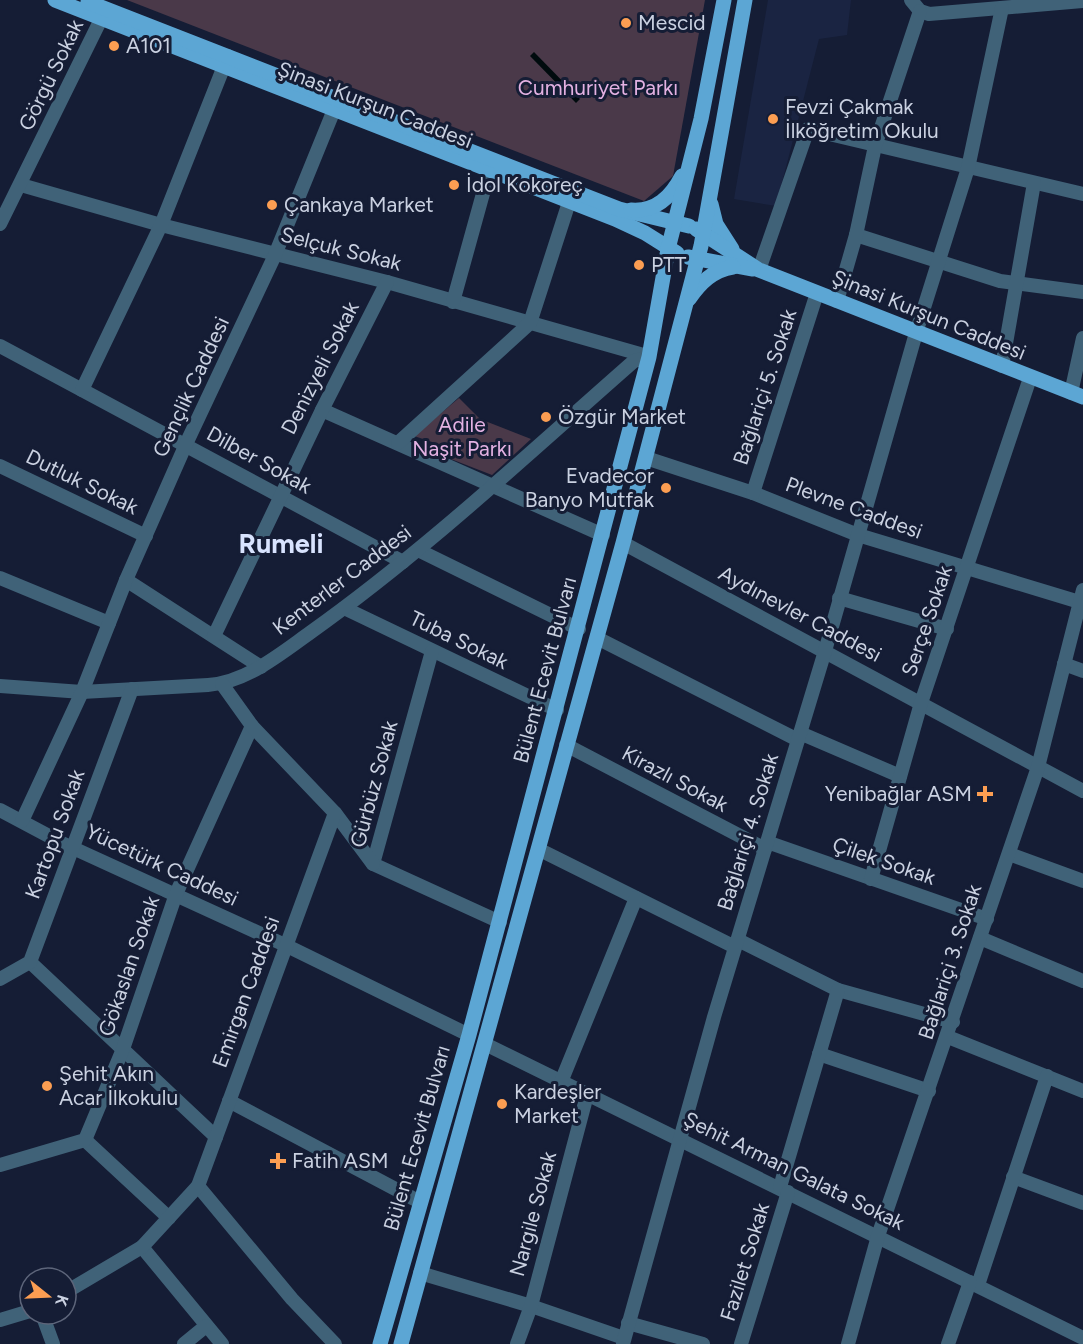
<svg xmlns="http://www.w3.org/2000/svg" width="1083" height="1344" font-family="Figtree,sans-serif">
<style>
.built{fill:#1a2442}
.green{fill:#4a3949}
.water{fill:#000b0e}
.lines{fill:none;stroke-linecap:round;stroke-linejoin:round}
.minor{stroke:#406278;stroke-width:14}
.major{stroke:#5ca6d4;stroke-width:15}
.poi-dot{fill:#fc9e52;stroke:#151d35;stroke-width:2}
.labels{text-anchor:middle;stroke-width:6;stroke-linejoin:round;paint-order:stroke}
.poi-label{font-size:21px;fill:#cad1e1;stroke:#151d35;text-anchor:start}
.street-label{font-size:21px;fill:#cad1e1;stroke:#151d35}
.park-label{font-size:21px;fill:#e3b1e2;stroke:#151d35}
.district-label{font-size:27px;font-weight:bold;fill:#d8e3fe;stroke:#151d35}
</style>
<rect width="100%" height="100%" fill="#151d35"/>
<polygon class="built" points="768,0 851,0 847,35 819,39 776,206 734,199"/>
<g class="green">
<polygon points="127,0 705,0 673,176 644,201"/>
<polygon points="459,398 480,419 531,439 492,475 438,454 438,444 414,436"/>
</g>
<polygon class="water" points="534,52 580,99 576,103 530,56"/>
<g class="lines">
<g class="minor">
<polyline points="911,0 920,11 929,14 1083,1"/>
<polyline points="21,185 161,225 387,282 647,356"/>
<polyline points="0,224 106,9"/>
<polyline points="856,235 1000,281 1083,292"/>
<polyline points="759,270 808,129 1083,194"/>
<polyline points="837,301 856,235 875,146 920,11"/>
<polyline points="453,302 492,161"/>
<polyline points="0,346 403,562"/>
<polyline points="1002,366 1034,183"/>
<polyline points="82,390 161,225 228,56"/>
<polyline points="1071,393 1083,338"/>
<polyline points="322,410 603,535"/>
<polyline points="398,443 530,323 572,193"/>
<polyline points="646,458 753,493 858,535 1083,603"/>
<polyline points="0,466 146,536"/>
<polyline points="753,493 817,293"/>
<polyline points="623,543 1083,791"/>
<polyline points="418,550 579,629"/>
<polyline points="0,578 109,623"/>
<polyline points="126,580 261,667"/>
<polyline points="839,598 947,629"/>
<polyline points="344,608 557,710"/>
<polyline points="214,636 322,410 387,282"/>
<polyline points="597,638 798,740"/>
<polyline points="432,651 373,864 500,922"/>
<polyline points="1064,664 1083,671"/>
<path d="M 0,686 L 82,692 L 208,685 C 247,682 280,654 311,632 C 426,550 529,453 634,361 L 649,357"/>
<polyline points="800,733 900,776"/>
<polyline points="566,745 765,849"/>
<polyline points="0,810 62,843 285,945 469,1035"/>
<polyline points="335,813 373,864"/>
<polyline points="22,821 82,692 126,580 186,444 275,255 338,100"/>
<polyline points="767,842 987,919"/>
<polyline points="538,849 735,947"/>
<polyline points="1009,854 1083,881"/>
<polyline points="871,879 921,703 1030,378"/>
<polyline points="980,938 1083,981"/>
<polyline points="738,940 838,990 953,1022"/>
<polyline points="30,962 216,1137"/>
<polyline points="0,979 30,962 132,689"/>
<polyline points="948,1037 1083,1091"/>
<polyline points="485,1044 1083,1338"/>
<polyline points="819,1054 929,1091"/>
<polyline points="561,1082 636,898"/>
<polyline points="229,1101 420,1202"/>
<polyline points="85,1140 169,1218"/>
<polyline points="0,1165 85,1140 123,1049 176,894 252,726"/>
<polyline points="1013,1177 1083,1203"/>
<polyline points="198,1186 292,1299 335,1344"/>
<polyline points="780,1187 838,990"/>
<polyline points="142,1247 222,1344"/>
<polyline points="420,1273 531,1306 624,1338"/>
<polyline points="978,1285 1047,1076"/>
<polyline points="66,1292 142,1247 198,1186 335,813 252,726 222,684"/>
<polyline points="42,1314 53,1344"/>
<polyline points="0,1320 30,1311"/>
<polyline points="628,1323 703,1344"/>
<polyline points="184,1344 206,1326"/>
<polyline points="517,1344 531,1306 587,1095"/>
<polyline points="623,1344 714,1017 825,651 916,333 968,168 1002,8"/>
<polyline points="741,1344 788,1192"/>
<polyline points="848,1344 878,1236 1038,767 1083,590"/>
<polyline points="948,1344 970,1282"/>
</g>
<g class="major">
<polyline points="55,0 615,219 645,233 677,253"/>
<polyline points="88,2 619,209 689,226"/>
<polyline points="711,204 716,224 732,249"/>
<path d="M 631,210 C 656,212 671,197 682,176"/>
<polyline points="696,229 759,270 1083,397"/>
<polyline points="688,257 753,269"/>
<path d="M 689,299 C 700,283 713,270 733,267"/>
<polyline points="380,1344 469,1035 649,357 668,249 701,119 724,0"/>
<polyline points="401,1344 623,543 701,246 745,0"/>
</g>
</g>
<g class="poi-dot">
<circle cx="626" cy="23" r="6"/>
<circle cx="114" cy="46" r="6"/>
<circle cx="773" cy="119" r="6"/>
<circle cx="454" cy="185" r="6"/>
<circle cx="272" cy="205" r="6"/>
<circle cx="639" cy="265" r="6"/>
<circle cx="546" cy="417" r="6"/>
<circle cx="666" cy="488" r="6"/>
<path d="M982 785h6v6h6v6h-6v6h-6v-6h-6v-6h6z"/>
<circle cx="47" cy="1086" r="6"/>
<circle cx="502" cy="1104" r="6"/>
<path d="M275 1152h6v6h6v6h-6v6h-6v-6h-6v-6h6z"/>
</g>
<g class="labels">
<g class="poi-label">
<text x="638" y="30">Mescid</text>
<text x="126" y="53">A101</text>
<text x="785" y="114">Fevzi Çakmak<tspan x="785" dy="24">İlköğretim Okulu</tspan></text>
<text x="466" y="192">İdol Kokoreç</text>
<text x="284" y="212">Çankaya Market</text>
<text x="651" y="272">PTT</text>
<text x="558" y="424">Özgür Market</text>
<text x="654" y="483" text-anchor="end">Evadecor<tspan x="654" dy="24">Banyo Mutfak</tspan></text>
<text x="972" y="801" text-anchor="end">Yenibağlar ASM</text>
<text x="59" y="1081">Şehit Akın<tspan x="59" dy="24">Acar İlkokulu</tspan></text>
<text x="514" y="1099">Kardeşler<tspan x="514" dy="24">Market</tspan></text>
<text x="292" y="1168">Fatih ASM</text>
</g>
<g class="street-label">
<text transform="translate(51 75) rotate(-64)" y="7">Görgü Sokak</text>
<text transform="translate(375 105) rotate(21)" y="7">Şinasi Kurşun Caddesi</text>
<text transform="translate(341 249) rotate(14)" y="7">Selçuk Sokak</text>
<text transform="translate(929 315) rotate(22)" y="7">Şinasi Kurşun Caddesi</text>
<text transform="translate(320 368) rotate(-63)" y="7">Denizyeli Sokak</text>
<text transform="translate(191 387) rotate(-65)" y="7">Gençlik Caddesi</text>
<text transform="translate(765 387) rotate(-72)" y="7">Bağlariçi 5. Sokak</text>
<text transform="translate(259 460) rotate(29)" y="7">Dilber Sokak</text>
<text transform="translate(82 482) rotate(26)" y="7">Dutluk Sokak</text>
<text transform="translate(854 508) rotate(20)" y="7">Plevne Caddesi</text>
<text transform="translate(342 580) rotate(-37)" y="7">Kenterler Caddesi</text>
<text transform="translate(800 614) rotate(28)" y="7">Aydınevler Caddesi</text>
<text transform="translate(927 621) rotate(-71)" y="7">Serçe Sokak</text>
<text transform="translate(459 640) rotate(26)" y="7">Tuba Sokak</text>
<text transform="translate(545 670) rotate(-75)" y="7">Bülent Ecevit Bulvarı</text>
<text transform="translate(675 779) rotate(28)" y="7">Kirazlı Sokak</text>
<text transform="translate(374 784) rotate(-75)" y="7">Gürbüz Sokak</text>
<text transform="translate(748 832) rotate(-73)" y="7">Bağlariçi 4. Sokak</text>
<text transform="translate(55 834) rotate(-70)" y="7">Kartopu Sokak</text>
<text transform="translate(884 861) rotate(19)" y="7">Çilek Sokak</text>
<text transform="translate(162 865) rotate(25)" y="7">Yücetürk Caddesi</text>
<text transform="translate(950 962) rotate(-72)" y="7">Bağlariçi 3. Sokak</text>
<text transform="translate(129 966) rotate(-71)" y="7">Gökaslan Sokak</text>
<text transform="translate(246 992) rotate(-70)" y="7">Emirgan Caddesi</text>
<text transform="translate(417 1138) rotate(-74)" y="7">Bülent Ecevit Bulvarı</text>
<text transform="translate(794 1171) rotate(26)" y="7">Şehit Arman Galata Sokak</text>
<text transform="translate(533 1214) rotate(-75)" y="7">Nargile Sokak</text>
<text transform="translate(745 1262) rotate(-73)" y="7">Fazilet Sokak</text>
</g>
<g class="park-label">
<text x="598" y="95">Cumhuriyet Parkı</text>
<text x="462" y="432">Adile<tspan x="462" dy="24">Naşit Parkı</tspan></text>
</g>
<g class="district-label">
<text x="281" y="553">Rumeli</text>
</g>
</g>
<g transform="translate(48 1296) rotate(108)"><circle r="28" fill="#151d35" stroke="#5d657a" stroke-width="1.5"/>
<path d="M0-4.5L10 22L0 15L-10 22Z" fill="#fc9e52"/>
<text y="-9" font-size="16" font-weight="bold" text-anchor="middle" fill="#cad1e1">K</text>
</g>
</svg>
